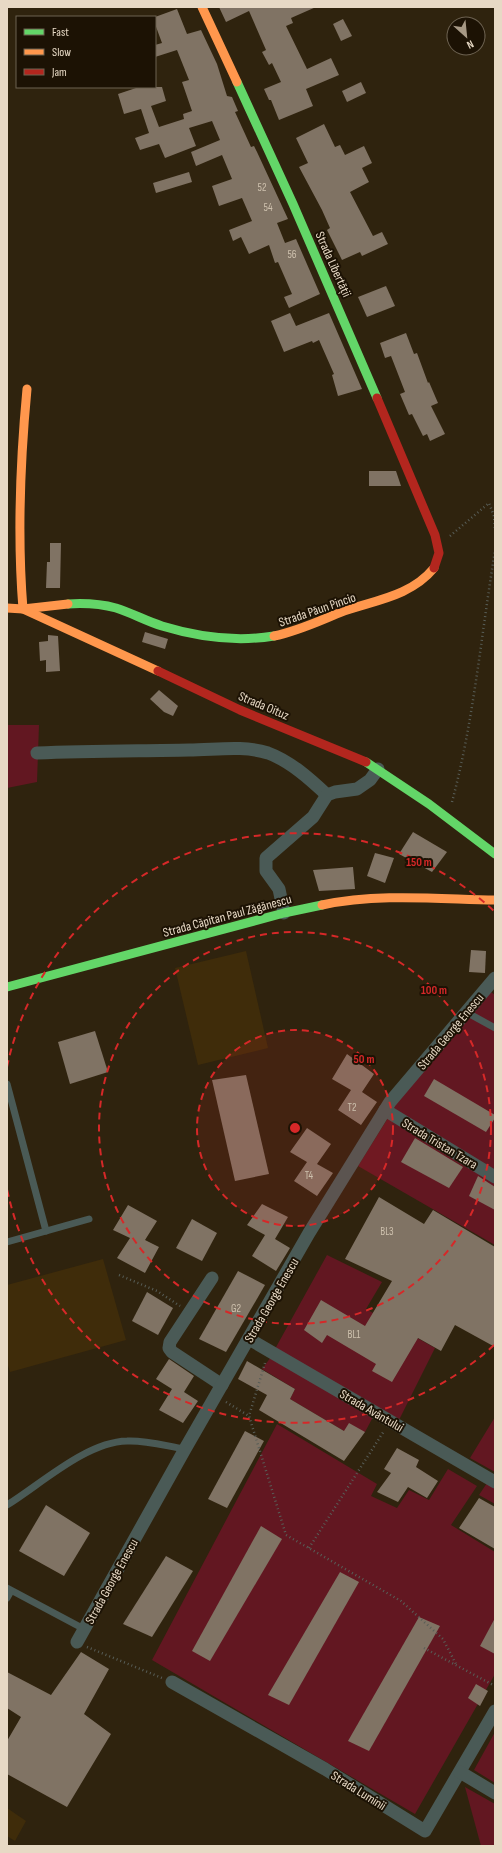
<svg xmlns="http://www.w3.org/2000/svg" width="502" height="1853" font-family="'Sofia Sans Condensed',sans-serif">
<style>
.built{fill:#3f2c0a}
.green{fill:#621721}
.building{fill:#807364}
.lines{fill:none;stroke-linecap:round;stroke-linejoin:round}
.path{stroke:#585e58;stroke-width:2.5;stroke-dasharray:1 3;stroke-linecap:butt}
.lane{stroke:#4a5a56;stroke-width:7}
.street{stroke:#4a5a56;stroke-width:13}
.fast{stroke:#63d668;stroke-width:9}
.slow{stroke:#ff974d;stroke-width:9}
.jam{stroke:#b3261e;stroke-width:9}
.ring{fill:none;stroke:#d62828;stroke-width:2;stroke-dasharray:7 5}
.labels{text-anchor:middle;stroke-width:4;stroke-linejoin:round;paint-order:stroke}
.number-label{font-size:11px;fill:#cdc0ad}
.street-label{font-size:13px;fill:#e7d9c5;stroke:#1c1204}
.centre{fill:#d62828;stroke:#1c1204;stroke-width:2}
.ring-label{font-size:12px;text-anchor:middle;font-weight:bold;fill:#d62828;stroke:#1c1204;stroke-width:4;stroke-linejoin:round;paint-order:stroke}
</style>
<rect width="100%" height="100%" fill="#2f230e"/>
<g class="built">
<polygon points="246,951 268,1048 198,1065 175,968"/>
<polygon points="103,1259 126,1340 10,1372 7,1362 7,1285"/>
<polygon points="7,1808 26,1821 15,1841 7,1836"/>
</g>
<g class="green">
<polygon points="7,725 39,725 37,782 7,788"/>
<polygon points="488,990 495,995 495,1170 392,1109"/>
<polygon points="388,1118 495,1182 495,1245 358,1166"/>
<polygon points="327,1255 382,1282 366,1309 435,1348 399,1420 275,1349"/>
<polygon points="271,1357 373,1417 365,1432 344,1431 290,1399 295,1389 262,1369"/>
<polygon points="495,1417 495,1472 470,1458"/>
<polygon points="277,1424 377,1484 371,1496 397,1508 409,1490 429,1500 448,1469 477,1486 451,1525 495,1552 495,1674 415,1814 152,1660"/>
<polygon points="487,1483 495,1488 495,1504 479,1495"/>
<polygon points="495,1732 495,1783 474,1770"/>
<polygon points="465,1787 495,1804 495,1846 481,1846"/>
</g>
<g class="building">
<polygon points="219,7 316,7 291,18 293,23 286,26 307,69 331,58 339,75 306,89 313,106 279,120 271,100 269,100 264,89 281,82 272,63 269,65 262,52 266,50 249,11 226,22"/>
<polygon points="177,9 187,34 201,30 217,64 227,96 232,97 238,111 235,112 251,147 254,146 257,152 288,219 277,223 285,243 296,239 320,294 289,308 284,297 292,294 278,262 275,263 269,245 249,254 241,237 233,241 229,230 252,221 242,198 219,206 212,186 232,179 222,155 196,166 191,152 220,140 212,121 189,128 196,146 165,158 159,144 140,150 135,138 149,133 141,109 124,114 118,94 139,87 162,87 166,101 151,106 159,127 184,119 183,114 192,111 182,82 189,80 177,50 155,57 155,45 162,43 155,24 155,17"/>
<polygon points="343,19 352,36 341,41 333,24"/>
<polygon points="361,82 366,93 347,102 342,91"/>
<polygon points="324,124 335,147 340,145 345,155 364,146 372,163 362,168 369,182 350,192 373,236 382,232 388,244 362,256 360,252 342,260 327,230 330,228 322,210 299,167 308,163 296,138"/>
<polygon points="189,172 192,182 156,193 153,183"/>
<polygon points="386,286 395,306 367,317 358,297"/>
<polygon points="290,313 296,326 329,313 362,389 338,396 332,375 334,374 319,340 313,343 312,341 284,352 271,321"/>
<polygon points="406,333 414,354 417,353 428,383 429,382 438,403 431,406 445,434 430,441 427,434 423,436 412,414 409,415 400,394 405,392 391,356 385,358 380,343"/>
<polygon points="369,471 396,471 401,486 369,486"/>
<polygon points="50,543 61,543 60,588 46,588 47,562 50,562"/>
<polygon points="145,632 168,639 165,649 142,642"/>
<polygon points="48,635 58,636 60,671 46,672 46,660 40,661 39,642 48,641"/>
<polygon points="159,690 178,706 173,716 164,712 150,699"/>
<polygon points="413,832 447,852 432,872 399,854"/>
<polygon points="375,853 394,858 385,883 367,876"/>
<polygon points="353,867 355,889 319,891 313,870"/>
<polygon points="471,950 486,951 485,973 469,972"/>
<polygon points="95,1031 108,1072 70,1084 58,1042"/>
<polygon points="347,1054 374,1074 362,1092 377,1102 361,1125 338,1110 351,1090 332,1079"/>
<polygon points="246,1075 269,1174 235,1181 212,1080"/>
<polygon points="434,1079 495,1115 495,1118 486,1132 424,1096"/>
<polygon points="307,1128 331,1144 317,1164 333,1173 317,1196 294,1181 307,1162 290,1152"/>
<polygon points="415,1138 463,1167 449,1188 401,1162"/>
<polygon points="478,1176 495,1187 495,1210 469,1196"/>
<polygon points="379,1197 424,1224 433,1210 495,1247 495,1347 455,1325 441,1351 418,1338 392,1382 372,1371 376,1364 327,1335 322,1343 304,1330 321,1300 365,1326 392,1281 345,1259"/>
<polygon points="262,1204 288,1217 275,1239 290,1248 276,1271 252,1256 265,1235 247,1225"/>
<polygon points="128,1205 157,1221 145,1240 159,1247 145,1273 117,1258 130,1238 113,1230"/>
<polygon points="192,1219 217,1233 202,1261 176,1248"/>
<polygon points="238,1271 265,1285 226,1352 199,1339"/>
<polygon points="147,1292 173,1308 158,1335 132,1321"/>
<polygon points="169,1359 194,1376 184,1392 198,1401 183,1423 159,1410 172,1389 156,1379"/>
<polygon points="247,1361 295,1389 290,1399 344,1431 349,1423 365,1432 344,1461 259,1410 267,1395 238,1379"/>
<polygon points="245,1431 264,1441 227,1508 208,1499"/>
<polygon points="397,1448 419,1460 416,1467 438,1481 427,1498 408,1487 398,1502 377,1492 391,1473 384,1469"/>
<polygon points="479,1498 495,1507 495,1549 459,1528"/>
<polygon points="46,1505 90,1533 64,1576 19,1551"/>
<polygon points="261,1526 282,1539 210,1661 192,1651"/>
<polygon points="166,1556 193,1571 152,1637 123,1624"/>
<polygon points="340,1572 359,1582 289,1705 268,1695"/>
<polygon points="419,1617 440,1626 369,1751 348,1741"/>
<polygon points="495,1618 495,1654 480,1646"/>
<polygon points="81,1652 109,1669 84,1714 111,1734 67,1807 7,1774 7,1741 21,1717 7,1708 7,1672 51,1695"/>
<polygon points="476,1684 488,1691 480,1706 468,1698"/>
</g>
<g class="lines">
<g class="path">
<polyline points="450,536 489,503 494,516 495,531"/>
<path d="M 452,802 C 474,720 481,635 495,551"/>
<polyline points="119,1275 157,1291 180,1306"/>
<polyline points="265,1363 249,1416 286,1535 401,1601 443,1639 457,1666"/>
<polyline points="226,1402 249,1416"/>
<polyline points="309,1548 384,1431"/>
<polyline points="87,1647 162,1678"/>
<polyline points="424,1648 495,1686"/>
</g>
<g class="lane">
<polyline points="466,1012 495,1028"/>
<polyline points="7,1084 46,1231"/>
<polyline points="7,1242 89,1219"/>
<path d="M 7,1505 C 41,1484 86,1442 127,1441 C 146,1440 166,1446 185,1449"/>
<polyline points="7,1588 84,1629"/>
<polyline points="7,1598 11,1591"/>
</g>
<g class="street">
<path d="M 37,753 C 88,751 138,751 189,750 C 215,750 243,745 268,753 C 290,761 310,779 327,795"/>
<polyline points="284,913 279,889 266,871 266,858 313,817 327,795 335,792 357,789 370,780 378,769"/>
<polyline points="385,1110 495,1177"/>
<polyline points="212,1278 170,1342 169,1348 172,1352 222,1385"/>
<polyline points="249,1339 495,1482"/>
<polyline points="77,1642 185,1449 309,1233 390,1102 495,978"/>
<polyline points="172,1682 325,1769 425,1831 495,1711"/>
<polyline points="460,1772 495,1793"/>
</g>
<g class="fast">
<polyline points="237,82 293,204 377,398"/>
<path d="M 68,604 C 84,603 101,604 116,608 C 132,613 146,621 162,626 C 198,637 237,642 274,636"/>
<polyline points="366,762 429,804 495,854"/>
<polyline points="7,987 284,913 322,905"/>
</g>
<g class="slow">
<polyline points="202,7 237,82"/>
<path d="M 27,389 C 20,463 17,535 23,609 L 68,604"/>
<polyline points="7,608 23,609 158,671"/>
<path d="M 274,636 C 299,631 321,620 344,611 C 376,600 411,596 434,568"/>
<path d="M 322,905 C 378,893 438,899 495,900"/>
</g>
<g class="jam">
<polyline points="377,398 435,535 439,553 434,568"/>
<polyline points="158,671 240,710 366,762"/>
</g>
</g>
<circle cx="295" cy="1128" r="98" fill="#d62828" fill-opacity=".12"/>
<g class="ring">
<circle cx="295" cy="1128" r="98"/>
<circle cx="295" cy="1128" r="196"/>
<path d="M494 1345A294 294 0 0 1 7 1189M7 1067A294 294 0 0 1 494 911"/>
</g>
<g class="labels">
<g class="number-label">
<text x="262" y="191">52</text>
<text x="268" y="211">54</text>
<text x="292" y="258">56</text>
<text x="352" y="1111">T2</text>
<text x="309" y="1179">T4</text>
<text x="387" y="1235">BL3</text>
<text x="236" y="1312">G2</text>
<text x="354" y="1338">BL1</text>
</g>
<g class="street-label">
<text transform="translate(334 264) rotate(66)" y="5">Strada Libertății</text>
<text transform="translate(317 609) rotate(-19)" y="5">Strada Păun Pincio</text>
<text transform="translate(264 705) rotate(23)" y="5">Strada Oituz</text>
<text transform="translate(227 915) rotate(-15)" y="5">Strada Căpitan Paul Zăgănescu</text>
<text transform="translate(450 1031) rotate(-50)" y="5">Strada George Enescu</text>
<text transform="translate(440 1143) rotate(31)" y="5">Strada Tristan Tzara</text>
<text transform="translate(271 1300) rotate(-60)" y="5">Strada George Enescu</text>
<text transform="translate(372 1410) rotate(30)" y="5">Strada Avântului</text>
<text transform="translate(111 1581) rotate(-61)" y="5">Strada George Enescu</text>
<text transform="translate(359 1790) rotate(32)" y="5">Strada Luminii</text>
</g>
</g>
<circle cx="295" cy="1128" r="6" class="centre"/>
<g class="ring-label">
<text x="419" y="866">150 m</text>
<text x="434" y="994">100 m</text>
<text x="364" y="1063">50 m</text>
</g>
<rect width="502" height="1853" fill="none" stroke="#e7d9c5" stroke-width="16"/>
<rect x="16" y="16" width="140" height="72" fill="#1c1204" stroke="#6d6251"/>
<rect x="24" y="29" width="20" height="6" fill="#63d668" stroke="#6d6251"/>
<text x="52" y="36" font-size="12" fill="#e7d9c5">Fast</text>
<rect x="24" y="49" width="20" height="6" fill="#ff974d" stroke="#6d6251"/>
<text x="52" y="56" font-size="12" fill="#e7d9c5">Slow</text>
<rect x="24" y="69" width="20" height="6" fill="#b3261e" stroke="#6d6251"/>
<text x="52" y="76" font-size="12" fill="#e7d9c5">Jam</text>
<g transform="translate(466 36) rotate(153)"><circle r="19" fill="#1c1204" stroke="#6d6251"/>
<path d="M0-3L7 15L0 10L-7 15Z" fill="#a79985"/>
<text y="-6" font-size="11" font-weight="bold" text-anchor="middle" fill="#e7d9c5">N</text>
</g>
</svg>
